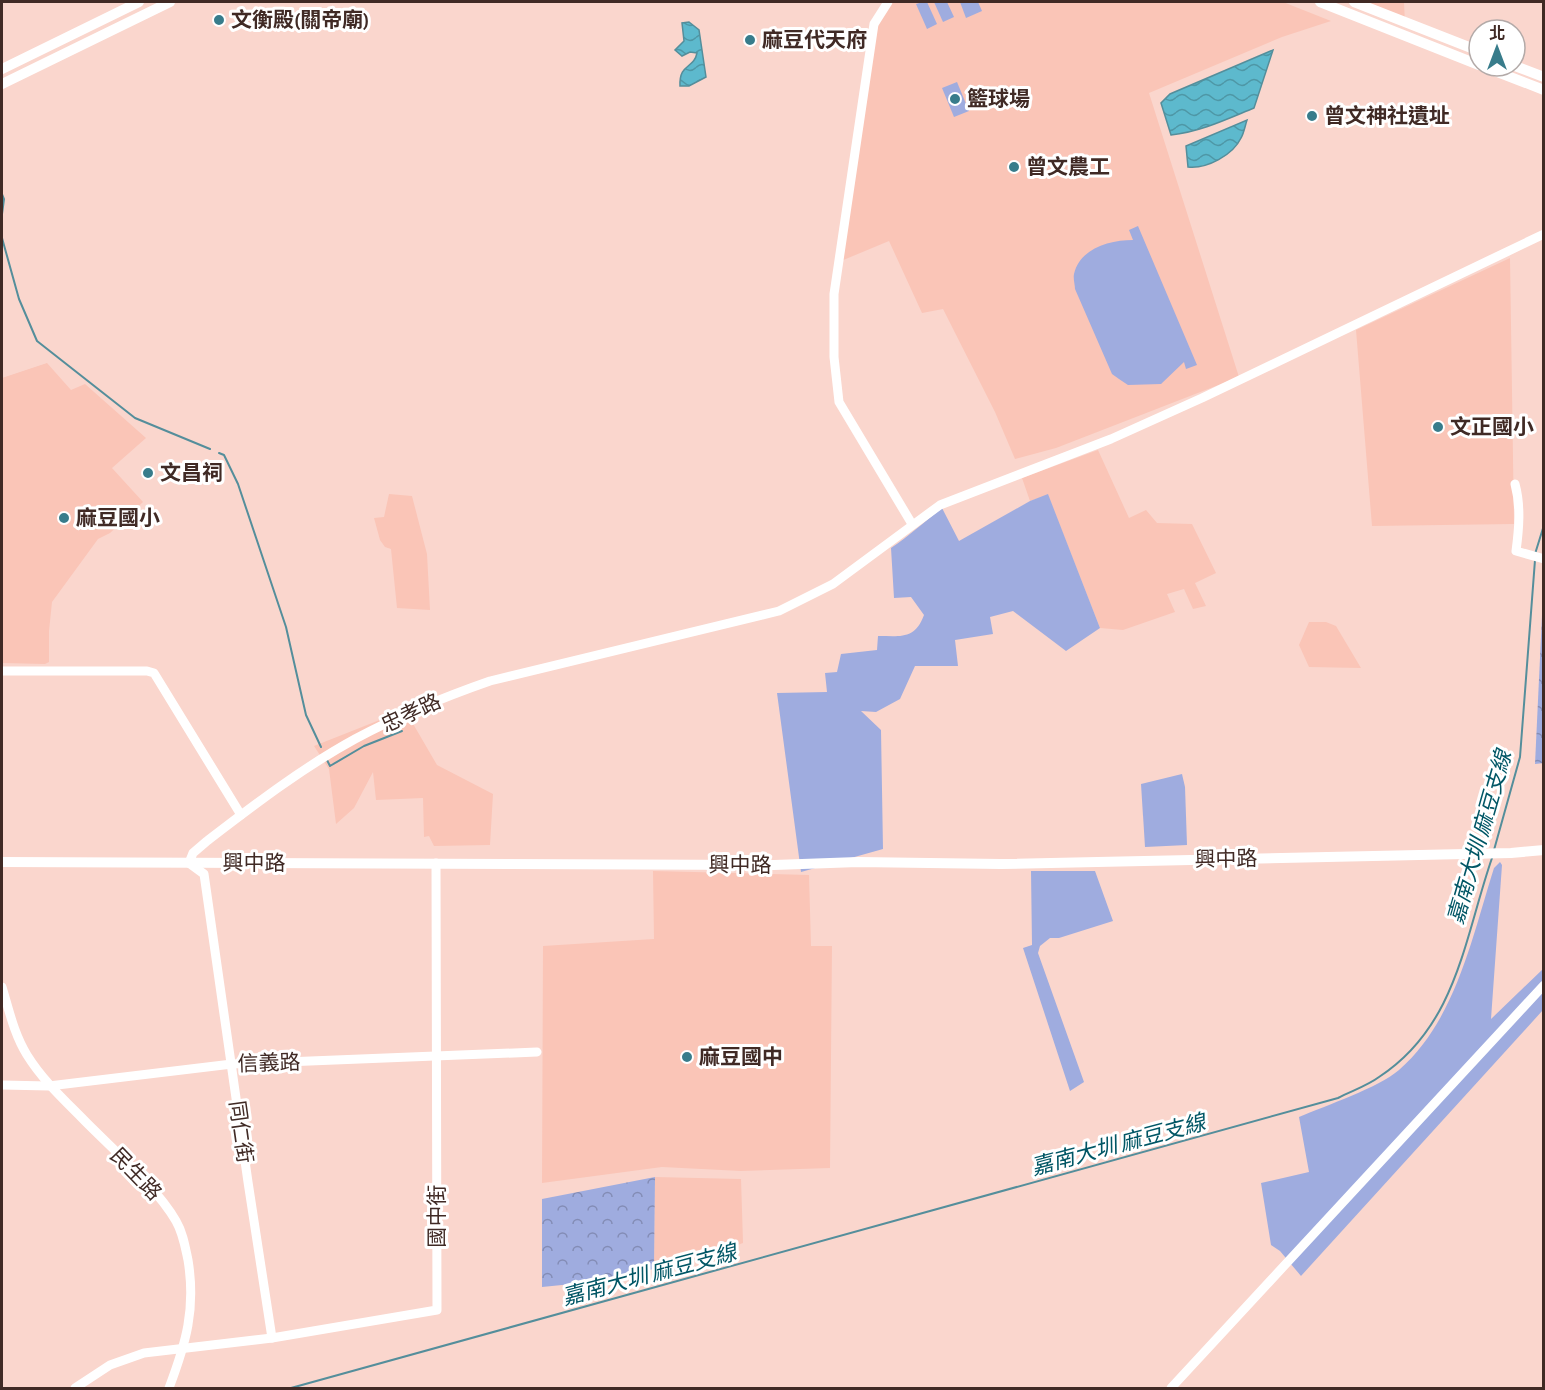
<svg xmlns="http://www.w3.org/2000/svg" width="1545" height="1390" font-family="'Alegreya Sans','Noto Sans TC',sans-serif">
<style>
.built{fill:#fac5b7}
.grass{fill:#9facdf}
.forest{fill:url(#forest-crowns)}
.water{fill:url(#water-waves);stroke:#548e9b;stroke-width:1.5}
.lines{fill:none;stroke-linecap:round;stroke-linejoin:round}
.stream{stroke:#548e9b;stroke-width:2}
.minor{stroke:#fff;stroke-width:9}
.major{stroke:#fff;stroke-width:10}
.poi-dot{fill:#387c8b;stroke:#fff;stroke-width:2}
.labels{text-anchor:middle;stroke-width:6;stroke-linejoin:round;paint-order:stroke}
.poi-label{font-size:21px;font-weight:bold;fill:#402a25;stroke:#fff;text-anchor:start}
.street-label{font-size:21px;fill:#402a25;stroke:#fff}
.water-label{font-size:22px;font-style:italic;fill:#015665;stroke:#fff}
</style>
<defs>
<pattern id="forest-crowns" width="20" height="18" patternUnits="userSpaceOnUse" patternTransform="scale(1.5)"><rect width="20" height="18" fill="#9facdf"/><path d="M2 6a3 3 0 1 1 6 0M12 15a3 3 0 1 1 6 0" fill="none" stroke="#838cb5"/></pattern>
<pattern id="water-waves" width="16" height="10" patternUnits="userSpaceOnUse" patternTransform="scale(1.5)"><rect width="16" height="10" fill="#5db9cd"/><path d="M0 5q4-4 8 0t8 0" fill="none" stroke="#4e97a6"/></pattern>
</defs>
<rect width="100%" height="100%" fill="#fad6cd"/>
<g class="built">
<polygon points="891,2 1283,2 1331,21 1282,37 1149,93 1239,377 1056,448 1015,459 995,412 943,309 922,313 889,241 841,261 875,32"/>
<polygon points="1352,2 1404,2 1405,24"/>
<polygon points="1510,258 1514,524 1372,526 1356,330"/>
<polygon points="47,363 71,390 85,384 146,438 112,468 143,502 110,533 98,539 52,602 49,631 49,662 45,664 2,663 2,378"/>
<polygon points="1098,450 1129,518 1146,510 1157,523 1192,524 1216,573 1195,583 1206,606 1193,609 1184,589 1167,594 1175,612 1123,630 1100,628 1048,495 1030,501 1022,478"/>
<polygon points="389,494 412,496 427,554 430,610 397,608 391,549 385,547 380,540 374,518 384,517"/>
<polygon points="1309,622 1326,622 1336,626 1361,668 1309,667 1299,645"/>
<polygon points="405,710 437,765 493,794 490,845 434,846 429,836 424,837 423,798 376,800 373,772 354,808 336,824 329,769 314,746"/>
<polygon points="653,871 809,875 811,946 832,946 830,1168 741,1171 662,1167 542,1183 543,946 654,939"/>
<polygon points="655,1177 741,1179 743,1243 727,1249 654,1269"/>
</g>
<g class="grass">
<polygon points="923,2 927,2 937,24 927,29 916,4"/>
<polygon points="934,2 947,2 954,17 943,22"/>
<polygon points="960,2 978,2 982,11 966,18"/>
<polygon points="957,82 969,111 954,117 942,88"/>
<path d="M 1138,226 L 1197,365 L 1186,369 L 1184,362 L 1161,384 L 1128,385 L 1119,379 L 1112,374 L 1075,289 C 1075,285 1073,278 1074,274 C 1080,248 1110,240 1133,240 L 1129,230 Z"/>
<path d="M 1048,494 L 1100,628 L 1066,651 L 1013,611 L 990,617 L 993,634 L 955,640 L 958,666 L 915,666 L 900,699 L 876,712 L 861,711 L 881,730 L 883,849 L 801,872 L 777,693 L 827,692 L 825,673 L 837,672 L 841,654 L 877,650 L 878,636 C 900,636 915,640 924,615 L 911,597 L 894,598 L 891,548 C 909,536 924,522 942,508 L 959,541 L 1030,501 Z"/>
<polygon points="1182,774 1185,787 1187,845 1145,847 1141,784"/>
<path d="M 1500,862 L 1502,865 L 1491,1019 L 1543,969 L 1543,1010 L 1301,1276 L 1280,1251 L 1271,1245 L 1261,1183 L 1309,1172 L 1299,1117 C 1327,1105 1378,1088 1399,1070 C 1456,1020 1472,937 1494,868 Z"/>
<polygon points="1031,871 1095,871 1113,921 1059,938 1050,938 1040,946 1038,953 1084,1082 1070,1091 1023,948 1032,945"/>
</g>
<g class="forest">
<polygon points="1543,594 1544,763 1535,764"/>
<polygon points="655,1177 654,1269 572,1284 542,1287 542,1199"/>
</g>
<g class="water">
<path d="M 689,22 L 699,30 L 706,77 L 689,86 L 680,86 C 679,63 694,69 697,53 L 690,52 L 682,56 L 675,50 L 684,41 L 682,23 Z"/>
<path d="M 1273,50 L 1254,108 C 1227,119 1200,132 1171,135 L 1161,103 L 1170,94 Z"/>
<path d="M 1247,120 C 1245,126 1244,133 1241,138 C 1233,155 1207,169 1188,167 L 1186,146 Z"/>
</g>
<g class="lines">
<g class="stream">
<polyline points="2,194 4,199 2,214"/>
<polyline points="2,238 19,299 37,341 135,418 210,449"/>
<polyline points="219,453 224,455 238,484 286,627 306,715 321,747"/>
<polyline points="1535,554 1544,525"/>
<polyline points="326,758 330,766 364,746 402,731"/>
<polyline points="1494,850 1520,757 1535,560"/>
<path d="M 291,1388 L 1338,1098 C 1351,1091 1367,1086 1379,1077 C 1457,1026 1464,939 1492,858"/>
</g>
<g class="minor">
<polyline points="888,2 874,24 834,294 834,357 839,402 912,524"/>
<path d="M 1515,484 C 1521,506 1519,529 1516,551 L 1544,559"/>
<polyline points="2,671 147,671 154,673 241,815"/>
<path d="M 2,987 C 9,1010 14,1034 27,1055 C 42,1079 61,1097 81,1117 C 109,1146 156,1186 176,1221 C 183,1233 185,1246 188,1260 C 196,1309 186,1343 169,1388"/>
<polyline points="2,1085 49,1086 232,1064 537,1052"/>
<path d="M 272,1338 L 248,1182 L 204,874 L 189,863 L 193,853 L 207,841 C 254,805 302,768 355,739 C 398,716 444,697 490,681 L 779,611 L 833,584 L 940,505 L 1111,439 L 1202,398 L 1544,234"/>
<polyline points="75,1388 110,1365 144,1353 272,1338 437,1310 436,863"/>
<polyline points="1171,1388 1544,985"/>
</g>
<g class="major">
<polyline points="1320,2 1479,65"/>
<polyline points="1354,2 1479,51"/>
<polyline points="1482,66 1544,90"/>
<polyline points="1515,66 1544,77"/>
<polyline points="2,69 139,2"/>
<polyline points="2,84 170,2"/>
<polyline points="2,862 774,865 858,862 1001,864 1511,853 1544,850"/>
</g>
</g>
<g class="poi-dot">
<circle cx="219" cy="20" r="6"/>
<circle cx="750" cy="40" r="6"/>
<circle cx="955" cy="99" r="6"/>
<circle cx="1312" cy="116" r="6"/>
<circle cx="1014" cy="167" r="6"/>
<circle cx="1438" cy="427" r="6"/>
<circle cx="148" cy="473" r="6"/>
<circle cx="64" cy="518" r="6"/>
<circle cx="687" cy="1057" r="6"/>
</g>
<g class="labels">
<g class="poi-label">
<text x="231" y="27">文衡殿(關帝廟)</text>
<text x="762" y="47">麻豆代天府</text>
<text x="967" y="106">籃球場</text>
<text x="1324" y="123">曾文神社遺址</text>
<text x="1026" y="174">曾文農工</text>
<text x="1450" y="434">文正國小</text>
<text x="160" y="480">文昌祠</text>
<text x="76" y="525">麻豆國小</text>
<text x="699" y="1064">麻豆國中</text>
</g>
<g class="street-label">
<text transform="translate(411 713) rotate(-25)" y="7">忠孝路</text>
<text transform="translate(1226 859) rotate(-1)" y="7">興中路</text>
<text x="254" y="870">興中路</text>
<text x="740" y="872">興中路</text>
<text transform="translate(269 1063) rotate(-2)" y="7">信義路</text>
<text transform="translate(241 1132) rotate(82)" y="7">同仁街</text>
<text transform="translate(136 1174) rotate(46)" y="7">民生路</text>
<text transform="translate(437 1216) rotate(-90)" y="7">國中街</text>
</g>
<g class="water-label">
<text transform="translate(1479 837) rotate(-74)" y="8">嘉南大圳 麻豆支線</text>
<text transform="translate(1118 1144) rotate(-15)" y="8">嘉南大圳 麻豆支線</text>
<text transform="translate(649 1274) rotate(-15)" y="8">嘉南大圳 麻豆支線</text>
</g>
</g>
<rect width="1545" height="1390" fill="none" stroke="#402a25" stroke-width="6"/>
<g transform="translate(1497 48)"><circle r="28" fill="#ffffff" stroke="#b3aaa8" stroke-width="1.5"/>
<path d="M0-4.5L10 22L0 15L-10 22Z" fill="#387c8b"/>
<text y="-9" font-size="16" font-weight="bold" text-anchor="middle" fill="#402a25">北</text>
</g>
</svg>
